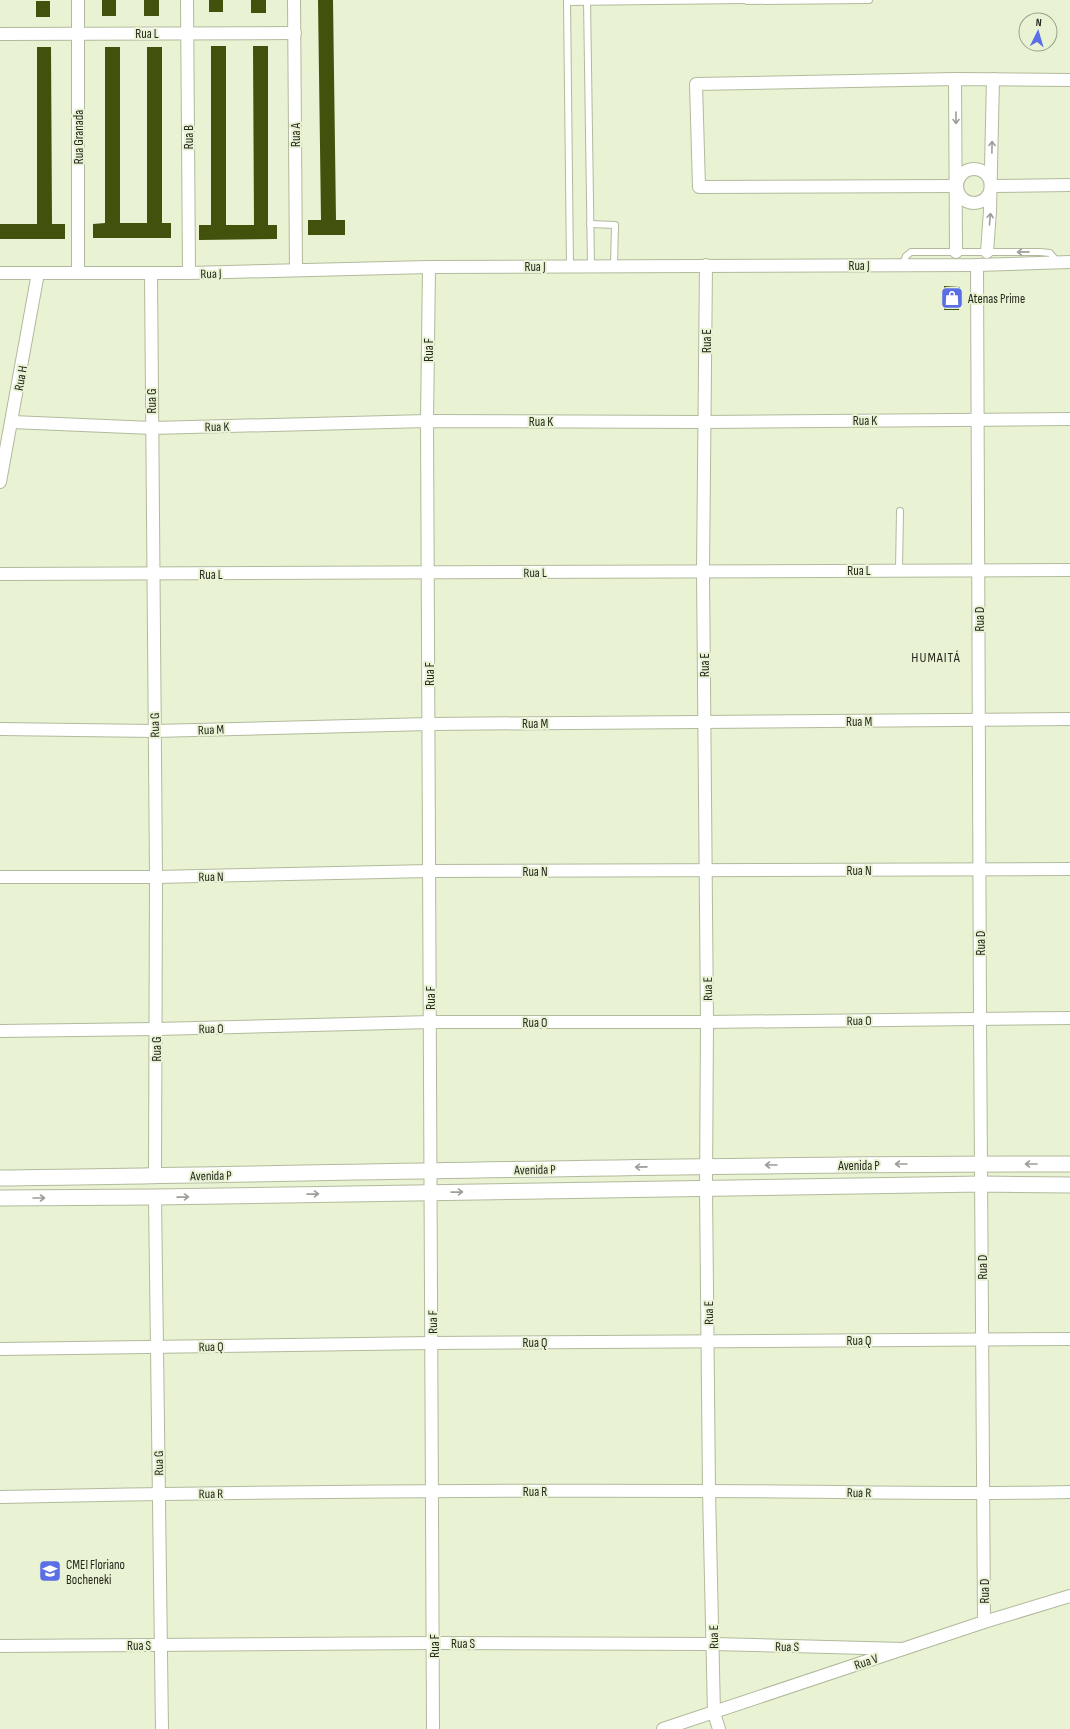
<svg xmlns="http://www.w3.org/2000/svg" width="1070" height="1729" font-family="'Sofia Sans Condensed',sans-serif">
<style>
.building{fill:#42520d}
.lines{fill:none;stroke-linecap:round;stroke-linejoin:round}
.service-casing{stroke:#b1ba9c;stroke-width:8}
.minor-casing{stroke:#b1ba9c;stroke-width:14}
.tertiary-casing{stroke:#b1ba9c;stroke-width:17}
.service{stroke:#fff;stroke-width:6}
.minor{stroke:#fff;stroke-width:12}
.tertiary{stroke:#fff;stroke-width:15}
.oneway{stroke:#9d9e99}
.labels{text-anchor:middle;stroke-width:4;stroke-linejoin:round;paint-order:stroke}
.street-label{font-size:13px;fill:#25281d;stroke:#e9f3d4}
.poi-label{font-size:13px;fill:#25281d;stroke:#e9f3d4;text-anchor:start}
.neighbourhood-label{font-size:14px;letter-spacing:1px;fill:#25281d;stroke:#e9f3d4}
</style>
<rect width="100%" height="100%" fill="#e9f3d4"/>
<g class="building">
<rect x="102" y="0" width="14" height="16"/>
<rect x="144" y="0" width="15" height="16"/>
<rect x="209" y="0" width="14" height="12"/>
<rect x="251" y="0" width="15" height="13"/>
<polygon points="318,0 333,0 336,220 345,220 345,235 308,235 308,220 321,220"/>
<rect x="36" y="1" width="14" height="16"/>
<polygon points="211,46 226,46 226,225 254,225 253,46 268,46 268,225 277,225 277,239 199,240 199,225 211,225"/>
<polygon points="37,47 51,47 52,224 65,224 65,239 0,239 0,224 37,224"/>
<polygon points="105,47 120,47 120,223 147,223 147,47 162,47 162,223 171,223 171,238 93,238 93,224 105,223"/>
<polygon points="944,286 960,287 959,310 944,310"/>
</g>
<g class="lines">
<g class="service-casing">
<g id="service">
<polyline points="567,0 570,266"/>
<polyline points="587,0 591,266"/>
<polyline points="747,1 869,0"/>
<polyline points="567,2 747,0"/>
<polyline points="590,224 615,225 614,266"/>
<polyline points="903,264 906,256 911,252 1040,252 1050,253 1058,263"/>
<polyline points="899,570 900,511"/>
</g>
</g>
<g class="minor-casing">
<g id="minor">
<polyline points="78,0 78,273"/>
<polyline points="187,0 189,273"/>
<polyline points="294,0 296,270"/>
<polyline points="0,34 295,33"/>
<polyline points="955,79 956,252"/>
<circle cx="974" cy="186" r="17"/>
<polyline points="957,186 699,187 696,84 955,79 1070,80"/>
<polyline points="991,186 1070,185"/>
<polyline points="987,252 990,211 993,79"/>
<polyline points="706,265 703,571 707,1022 706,1188 709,1491 714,1713 719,1729"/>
<polyline points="977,265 980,1019 984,1622"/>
<polyline points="429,267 427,421 433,1729"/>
<polyline points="0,273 189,273 429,267 977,265 1070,262"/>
<polyline points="151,274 156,877 155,1176"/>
<polyline points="12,422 152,428 427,421 705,422 1070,419"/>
<polyline points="0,482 38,273"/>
<polyline points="0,574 1070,570"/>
<polyline points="0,729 154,731 429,724 1070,719"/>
<polyline points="0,877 156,877 430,871 1070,869"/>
<polyline points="0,1031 156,1029 431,1022 707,1022 1070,1018"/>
<polyline points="155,1197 162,1729"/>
<polyline points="0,1349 432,1343 1070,1339"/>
<path d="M 0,1497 C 235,1492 470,1490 704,1491 C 826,1491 948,1495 1070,1492"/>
<polyline points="0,1646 434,1643 713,1644 903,1649"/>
<polyline points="663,1729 984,1622 1070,1596"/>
</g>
</g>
<g class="tertiary-casing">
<g id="tertiary">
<path d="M 0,1178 C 357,1173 713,1164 1070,1164"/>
<polyline points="0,1198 155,1197 982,1184 1070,1185"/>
</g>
</g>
<use href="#service" class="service"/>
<use href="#minor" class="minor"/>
<use href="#tertiary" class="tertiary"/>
</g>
<defs><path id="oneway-shaft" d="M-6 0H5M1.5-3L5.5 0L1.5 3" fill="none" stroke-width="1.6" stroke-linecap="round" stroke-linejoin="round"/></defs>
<g class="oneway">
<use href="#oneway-shaft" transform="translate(956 118) rotate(89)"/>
<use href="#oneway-shaft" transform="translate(992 147) rotate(-89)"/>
<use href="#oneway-shaft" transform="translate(990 219) rotate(-85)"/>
<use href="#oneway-shaft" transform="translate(1023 252) rotate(179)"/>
<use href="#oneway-shaft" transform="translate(901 1164) rotate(180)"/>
<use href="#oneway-shaft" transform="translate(1031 1164) rotate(180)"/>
<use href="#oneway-shaft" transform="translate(771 1165) rotate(180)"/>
<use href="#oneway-shaft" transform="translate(641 1167) rotate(179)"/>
<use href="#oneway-shaft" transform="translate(457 1192) rotate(-1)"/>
<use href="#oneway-shaft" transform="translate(313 1194) rotate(-1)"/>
<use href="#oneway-shaft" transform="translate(183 1197) rotate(-1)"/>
<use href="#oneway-shaft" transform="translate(39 1198)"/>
</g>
<defs>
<g id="shop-square" transform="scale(1.15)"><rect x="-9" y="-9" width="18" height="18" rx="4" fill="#5a6fe5" stroke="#e9f3d4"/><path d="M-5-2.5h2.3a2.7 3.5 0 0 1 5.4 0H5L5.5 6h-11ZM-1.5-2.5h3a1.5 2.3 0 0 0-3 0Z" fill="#fff"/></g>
<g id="school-square" transform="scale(1.15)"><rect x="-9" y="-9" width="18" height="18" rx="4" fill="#5a6fe5" stroke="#e9f3d4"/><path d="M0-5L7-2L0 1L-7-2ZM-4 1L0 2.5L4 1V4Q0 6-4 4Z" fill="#fff"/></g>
</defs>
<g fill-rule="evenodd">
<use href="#shop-square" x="952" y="298"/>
<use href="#school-square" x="50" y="1571"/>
</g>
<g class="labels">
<g class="street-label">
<text x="147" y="38">Rua L</text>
<text transform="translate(295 135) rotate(-90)" y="5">Rua A</text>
<text transform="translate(78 137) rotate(-90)" y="5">Rua Granada</text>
<text transform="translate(188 137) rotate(-90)" y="5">Rua B</text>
<text x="859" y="270">Rua J</text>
<text x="535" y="271">Rua J</text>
<text transform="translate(211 273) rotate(-2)" y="5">Rua J</text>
<text transform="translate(706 341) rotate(-90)" y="5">Rua E</text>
<text transform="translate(428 350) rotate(-90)" y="5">Rua F</text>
<text transform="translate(20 378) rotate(-80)" y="5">Rua H</text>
<text transform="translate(151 401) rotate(-90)" y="5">Rua G</text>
<text x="865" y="425">Rua K</text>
<text x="541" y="426">Rua K</text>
<text transform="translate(217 426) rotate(-1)" y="5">Rua K</text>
<text x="859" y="575">Rua L</text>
<text transform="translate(535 572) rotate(-1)" y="5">Rua L</text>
<text x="211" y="579">Rua L</text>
<text transform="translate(979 619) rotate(-90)" y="5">Rua D</text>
<text transform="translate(704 665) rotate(-90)" y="5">Rua E</text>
<text transform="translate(429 674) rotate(-90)" y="5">Rua F</text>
<text x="859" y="726">Rua M</text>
<text x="535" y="728">Rua M</text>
<text transform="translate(154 725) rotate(-91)" y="5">Rua G</text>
<text transform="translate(211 729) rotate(-2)" y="5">Rua M</text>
<text x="859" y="875">Rua N</text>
<text x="535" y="876">Rua N</text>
<text transform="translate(211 876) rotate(-1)" y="5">Rua N</text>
<text transform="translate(980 943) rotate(-90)" y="5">Rua D</text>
<text transform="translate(707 989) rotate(-91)" y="5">Rua E</text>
<text transform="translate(430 998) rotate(-90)" y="5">Rua F</text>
<text transform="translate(859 1020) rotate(-1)" y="5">Rua O</text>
<text x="535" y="1027">Rua O</text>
<text transform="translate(211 1028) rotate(-1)" y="5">Rua O</text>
<text transform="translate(156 1049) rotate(-90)" y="5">Rua G</text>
<text x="859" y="1170">Avenida P</text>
<text transform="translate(535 1169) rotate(-1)" y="5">Avenida P</text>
<text transform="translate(211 1175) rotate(-1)" y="5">Avenida P</text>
<text transform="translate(982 1267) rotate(-90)" y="5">Rua D</text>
<text transform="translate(708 1313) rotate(-91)" y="5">Rua E</text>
<text transform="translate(432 1322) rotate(-91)" y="5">Rua F</text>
<text x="859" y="1345">Rua Q</text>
<text x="535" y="1347">Rua Q</text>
<text transform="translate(211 1346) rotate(-1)" y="5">Rua Q</text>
<text transform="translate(158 1463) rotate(-91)" y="5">Rua G</text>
<text x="535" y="1496">Rua R</text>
<text transform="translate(859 1492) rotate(1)" y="5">Rua R</text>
<text transform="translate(211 1493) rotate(-1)" y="5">Rua R</text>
<text transform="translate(984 1591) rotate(-90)" y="5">Rua D</text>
<text transform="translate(713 1637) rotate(-91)" y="5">Rua E</text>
<text x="463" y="1648">Rua S</text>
<text x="139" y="1650">Rua S</text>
<text transform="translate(434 1646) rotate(-90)" y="5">Rua F</text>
<text transform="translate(787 1646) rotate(1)" y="5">Rua S</text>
<text transform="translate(866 1661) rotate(-19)" y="5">Rua V</text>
</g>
<g class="poi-label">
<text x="968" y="303">Atenas Prime</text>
<text x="66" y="1569">CMEI Floriano<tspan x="66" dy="15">Bocheneki</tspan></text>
</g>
<g class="neighbourhood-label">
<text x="936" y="662">HUMAITÁ</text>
</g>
</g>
<g transform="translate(1038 32) rotate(5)"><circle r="19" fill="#e9f3d4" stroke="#9ba28b"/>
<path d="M0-3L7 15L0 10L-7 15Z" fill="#5a6fe5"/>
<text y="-6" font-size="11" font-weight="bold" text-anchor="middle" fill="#25281d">N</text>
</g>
</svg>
